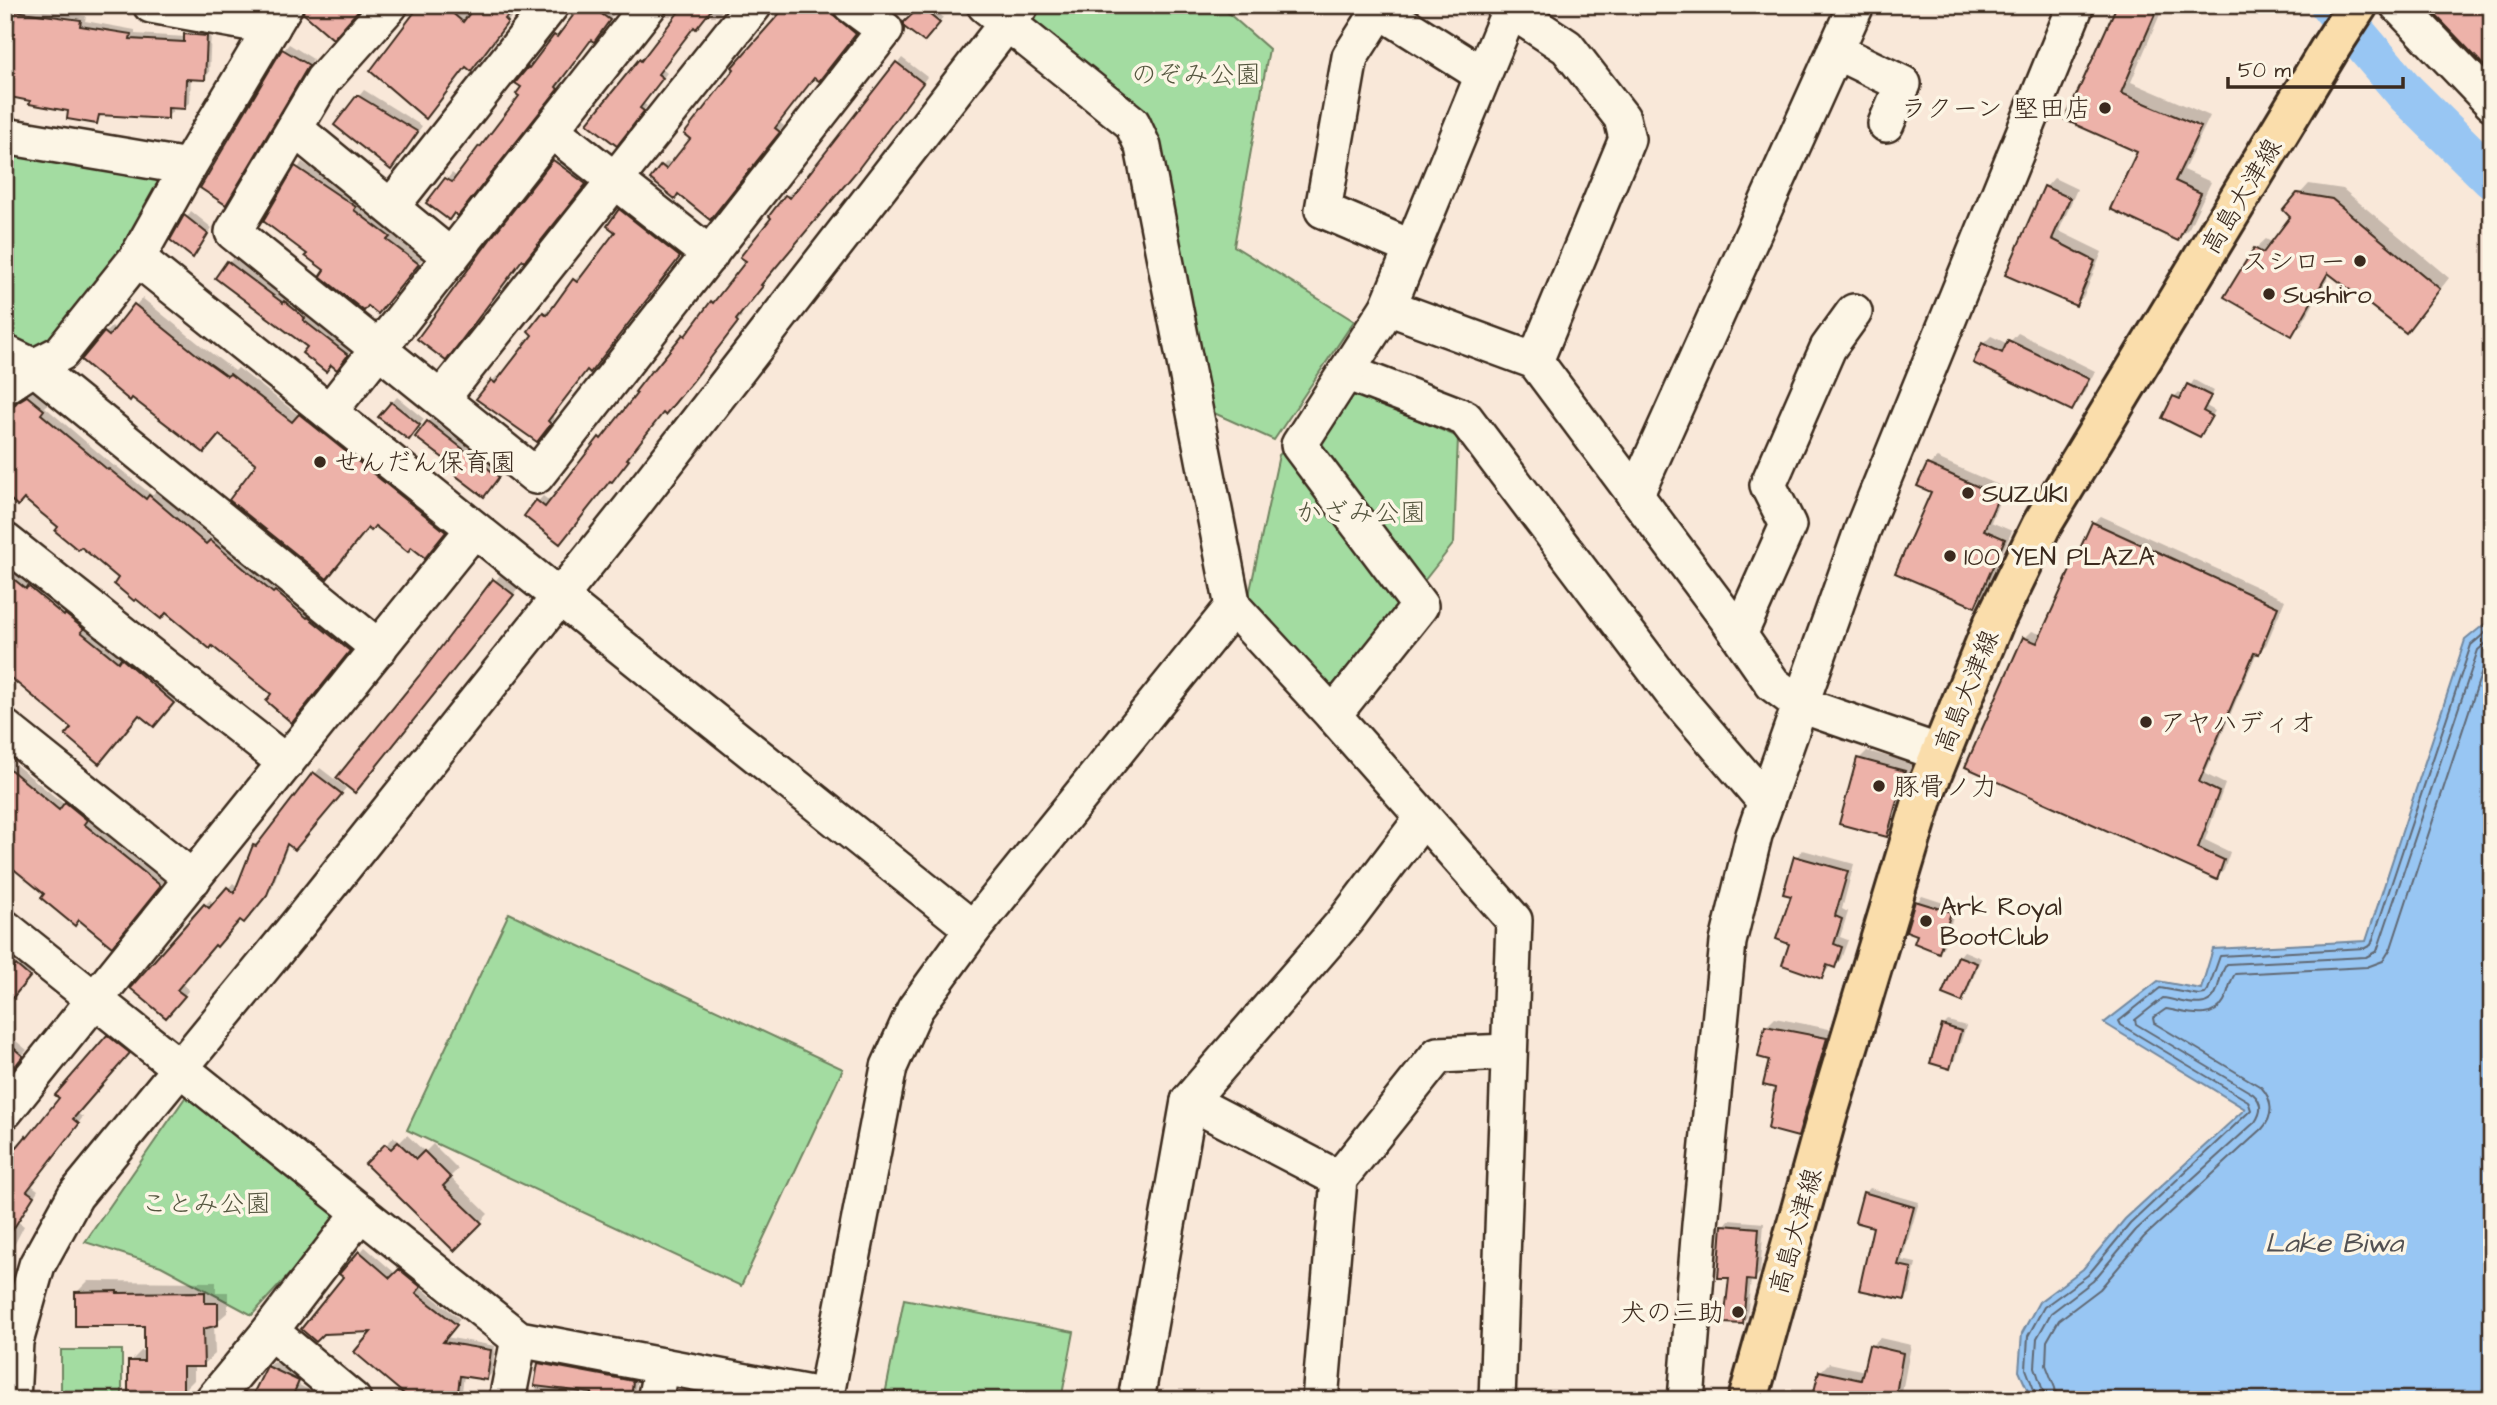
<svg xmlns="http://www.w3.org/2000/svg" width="2497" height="1405" font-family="'Architects Daughter','Klee One',sans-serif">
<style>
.green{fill:#a3dca1;stroke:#6f8360;stroke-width:2}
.water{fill:#98c6f3;stroke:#73889e;stroke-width:2}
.shadow{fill:#0003}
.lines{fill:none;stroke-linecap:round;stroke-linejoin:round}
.shore{stroke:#606873;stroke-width:2}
.river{stroke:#98c6f3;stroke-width:42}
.building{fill:#edb2a9;stroke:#3b2a1e;stroke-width:2}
.minor-casing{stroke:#3b2a1e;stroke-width:40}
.major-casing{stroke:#3b2a1e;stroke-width:44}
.minor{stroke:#fcf5e5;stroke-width:35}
.major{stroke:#faddab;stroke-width:38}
.poi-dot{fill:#3b2a1e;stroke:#fcf5e5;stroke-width:2.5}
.labels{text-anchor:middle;stroke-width:7;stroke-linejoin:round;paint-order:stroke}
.park-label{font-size:26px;fill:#55563f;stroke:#fcf5e5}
.poi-label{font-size:26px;fill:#3b2a1e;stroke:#fcf5e5;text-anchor:start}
.street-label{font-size:26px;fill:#3b2a1e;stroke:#fcf5e5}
.water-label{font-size:28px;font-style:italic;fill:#525153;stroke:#fcf5e5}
</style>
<rect width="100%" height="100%" fill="#f9e8d9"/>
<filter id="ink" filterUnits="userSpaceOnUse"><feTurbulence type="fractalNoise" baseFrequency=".0143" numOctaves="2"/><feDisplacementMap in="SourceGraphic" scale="14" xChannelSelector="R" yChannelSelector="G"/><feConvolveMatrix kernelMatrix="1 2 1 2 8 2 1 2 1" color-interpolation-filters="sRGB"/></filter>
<g filter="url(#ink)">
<g class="green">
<polygon points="1042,5 1219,5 1269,49 1234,246 1354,321 1274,440 1214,413 1149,121 1030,22"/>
<polygon points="5,146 178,174 37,361 5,344"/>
<polygon points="1350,391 1458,437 1454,543 1332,698 1248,600 1279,455"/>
<polygon points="509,913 843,1069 741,1286 407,1130"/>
<polygon points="189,1092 346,1212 252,1315 161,1266 85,1242"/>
<polygon points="904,1299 1074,1332 1061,1400 884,1400"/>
<rect x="61" y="1350" width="61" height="50"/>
</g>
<polygon class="water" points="2492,618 2492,1400 2032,1400 2019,1371 2022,1333 2039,1302 2083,1269 2125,1219 2245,1109 2104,1023 2158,981 2201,989 2213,949 2366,941 2465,640"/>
<g class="shadow">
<polygon points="415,5 515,5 509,13 512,16 476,64 413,8"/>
<polygon points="583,5 602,5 614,14 599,34 592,38 560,81 562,82 463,208 429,203 452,173 458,178 521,96 535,63"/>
<polygon points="683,5 727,5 717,16 710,11 694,25 661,68 667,73 643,103 647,106 621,139 640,61 680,14 677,12"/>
<polygon points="789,5 834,5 860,28 824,74 815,76 779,122 784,126 715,212 652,179 667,161 672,164"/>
<polygon points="924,5 929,5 943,17 929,35 905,23"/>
<polygon points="2119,5 2164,5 2131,82 2210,116 2184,170 2211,182 2189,228 2178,239 2139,151 2068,119"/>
<polygon points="2166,5 2186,5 2180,11"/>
<polygon points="22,7 86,16 85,21 135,30 135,34 186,37 191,29 211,31 209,73 204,78 191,77 190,102 184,107 173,107 172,112 167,117 102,113 96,122 70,110 5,95 5,8 19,10"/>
<polygon points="289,44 313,59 231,197 226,202 202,188 284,50"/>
<polygon points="902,58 927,77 861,164 765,279 767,280 740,314 742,316 698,374 663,411 631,452 633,454 617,474 611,479 526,515 543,496 551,502 600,438 607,434 684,335 691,331 749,261 773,218 771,216 787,196 792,191 796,194"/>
<polygon points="364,90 422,126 396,162 336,125"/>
<polygon points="560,156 590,177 491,299 492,301 451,353 554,162"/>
<polygon points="302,162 360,201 358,204 394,231 391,234 423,258 383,306 327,270 310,254 265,221"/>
<polygon points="2054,178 2077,189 2059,231 2102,252 2084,296 2076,304 2007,274 2046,187"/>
<polygon points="2309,184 2343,189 2449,278 2416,320 2331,273 2302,324 2292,334 2255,249 2266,239 2273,243 2292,217 2299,195"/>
<polygon points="626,206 684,252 595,366 587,368 551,415 555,418 542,434 492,381 497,376 501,379 535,334 530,331 544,313 549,308 552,310 575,280 580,275 583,278 617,232 621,211"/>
<polygon points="191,211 212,228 193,255 173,239"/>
<polygon points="234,257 309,312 307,314 352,349 342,362 309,347 217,277"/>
<polygon points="142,298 203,347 235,371 238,368 300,416 307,408 451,524 432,549 259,464 105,333 112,326 116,330"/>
<polygon points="2018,333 2095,371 2080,401 2072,409 1983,344 1991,336 2008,344"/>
<polygon points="2194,380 2214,391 2206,406 2215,411 2200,435 2174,397 2179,392 2184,395"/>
<polygon points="33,391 48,404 45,407 114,466 115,465 152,495 156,491 212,539 216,535 354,645 297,715 212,643 167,611 136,596 121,578 60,527 5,418 24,397"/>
<polygon points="397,397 424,419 414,433 381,416"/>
<polygon points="432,418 502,472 488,491 461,470 428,422"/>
<polygon points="1937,458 2005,488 1991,522 2012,531 1982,597 1974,605 1933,492 1929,465"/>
<polygon points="2101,516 2285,600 2266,645 2257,652 2205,774 2225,784 2205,840 2230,852 2224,870 2217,878 2025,638 2032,631 2043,635 2093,523"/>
<polygon points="5,562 32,585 34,582 124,658 128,654 178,697 159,720 139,713 74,728 5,671"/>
<polygon points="500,575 518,589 360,785 421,677"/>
<polygon points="1867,751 1912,763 1895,826 1887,835 1859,759"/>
<polygon points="5,756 65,805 71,798 91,814 87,818 164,880 116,939 5,859"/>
<polygon points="320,768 346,788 300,842 289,843 272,888 249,916 240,918 215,943 181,983 189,990 166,1016 205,905 210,900 215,904 233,883 238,887 254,846 259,841 262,841"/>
<polygon points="1803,850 1854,864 1842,909 1848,912 1840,937 1848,940 1841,959 1834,966 1831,965 1822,977 1791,943 1796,857"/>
<polygon points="1922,896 1956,907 1944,946 1938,951 1917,902"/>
<polygon points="1964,951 1981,958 1967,994 1962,1000 1959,957"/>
<polygon points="5,961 15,969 22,962 34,971 16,992 5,993"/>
<polygon points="1775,1018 1834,1030 1806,1127 1798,1135 1777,1086 1771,1059 1766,1027"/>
<polygon points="1948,1021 1966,1026 1954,1062 1949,1067 1943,1026"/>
<polygon points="113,1031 133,1047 112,1071 108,1036"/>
<polygon points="5,1032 27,1050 5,1074"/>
<polygon points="76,1113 83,1117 31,1185 38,1190 18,1222 24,1226 5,1263 5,1175 9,1158 32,1132"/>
<polygon points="407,1135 425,1152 433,1144 458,1169 450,1177 488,1214 454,1249 367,1164 394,1137 400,1142"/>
<polygon points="1870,1188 1919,1202 1902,1260 1916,1263 1910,1293 1904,1299 1875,1226 1865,1193"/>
<polygon points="1729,1220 1764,1223 1760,1273 1754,1279 1751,1279 1747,1317 1742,1322 1731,1277 1724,1226"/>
<polygon points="365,1247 396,1274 405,1265 425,1281 420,1287 460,1319 446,1337 495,1346 492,1373 487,1378 464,1375 461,1400 415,1400 346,1277 342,1273"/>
<polygon points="88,1281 216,1282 216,1292 228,1292 228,1312 214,1324 215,1354 203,1365 194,1365 194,1380 182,1392 179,1400 173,1400 173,1384 130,1362 141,1351 146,1350 146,1324 77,1292"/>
<polygon points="1880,1338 1911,1345 1902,1392 1914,1394 1913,1400 1814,1400 1820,1372 1829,1363 1865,1371 1871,1346"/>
<polygon points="545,1359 637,1376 635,1393 630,1398 619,1397 618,1400 535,1400 540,1364"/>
<polygon points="274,1362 302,1375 299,1385 330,1400 253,1400 268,1367"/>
<polygon points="691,1387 758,1400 685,1400 686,1392"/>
</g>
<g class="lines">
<g class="shore">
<polyline points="2038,1400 2026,1369 2028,1336 2044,1307 2088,1275 2130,1224 2251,1110 2248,1101 2121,1025 2119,1021 2160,988 2199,995 2205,994 2208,990 2220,956 2365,948 2371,945 2471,645 2492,627"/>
<path d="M 2046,1400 L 2035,1367 L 2037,1338 L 2051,1313 L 2093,1281 L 2136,1230 L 2255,1122 C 2262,1112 2262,1102 2253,1094 L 2136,1024 L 2135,1020 L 2163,998 C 2180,1000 2209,1014 2217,990 C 2220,981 2221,971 2227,964 L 2366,957 L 2377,951 L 2478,650 L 2492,638"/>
<path d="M 2057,1400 L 2055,1388 L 2046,1365 L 2047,1341 L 2059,1320 L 2100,1289 L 2144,1237 L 2262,1129 C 2274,1116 2273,1100 2261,1087 L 2154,1023 L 2153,1018 L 2166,1009 C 2185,1012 2212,1023 2224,1001 C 2229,992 2229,982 2235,974 L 2367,967 L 2383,961 L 2391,948 L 2487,656 L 2492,652"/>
</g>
<polyline class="river" points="2331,5 2406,93 2492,178"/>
</g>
<g class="building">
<polygon points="305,5 363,5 333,39 303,13"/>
<polygon points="420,5 443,5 463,22 476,5 517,5 505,19 508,22 471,71 466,67 426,119 370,71"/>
<polygon points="581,5 589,5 610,20 594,42 591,40 556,87 558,89 458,216 454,213 449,220 426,203 445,178 452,182 479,146 480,147 519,96 516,94 521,87 515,83 528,67 529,68 554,35 557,37"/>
<polygon points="684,5 715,5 696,29 694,27 658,74 663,78 640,108 644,111 617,146 587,123 639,59 641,61"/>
<polygon points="787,5 822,5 856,34 819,81 814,78 775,128 780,132 710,220 678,194 675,199 650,179 661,165 666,169 690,139 684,134 734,69 732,67"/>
<polygon points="2117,5 2159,5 2121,93 2201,127 2175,181 2201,193 2178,241 2110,209 2137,152 2065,120"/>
<polygon points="2426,5 2492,5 2492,74"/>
<polygon points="920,7 940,23 924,42 904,27 904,22"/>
<polygon points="15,11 81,20 80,26 131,34 130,39 184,42 184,34 207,36 205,80 186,79 185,109 168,108 168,119 99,115 97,124 67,119 68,111 29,104 30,101 5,96 5,73"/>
<polygon points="282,49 309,65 226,205 200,188"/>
<polygon points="896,62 923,83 856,172 761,285 763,286 736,320 738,322 693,381 665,415 663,413 627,459 629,460 612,482 610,481 560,544 524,516 536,500 545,507 599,437 601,439 637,393 635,392 652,370 653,371 683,334 685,336 711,301 713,303 746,261 740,257 771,218 769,216 785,195 790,198"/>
<polygon points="357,95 418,132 391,170 334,125"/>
<polygon points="553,160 586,184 524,262 522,260 446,361 417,339 492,237"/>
<polygon points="295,166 356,207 354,210 390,237 387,240 419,264 378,314 368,306 364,311 320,276 324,270 305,256 307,254 263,221"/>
<polygon points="2044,186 2070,198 2052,239 2095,261 2076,306 2005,275"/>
<polygon points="2297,193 2332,199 2440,289 2406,333 2328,273 2292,336 2224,297 2254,248 2263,253 2290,217 2283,210"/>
<polygon points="619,209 680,257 590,373 587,370 548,421 551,424 537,442 476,399 491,380 495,383 532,335 528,331 543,312 547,315 573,279 577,282 615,232 607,226"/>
<polygon points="184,215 208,234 193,258 170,240"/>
<polygon points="227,261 283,303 284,301 305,318 303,320 348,355 337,370 331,365 326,372 302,353 307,347 215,278"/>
<polygon points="134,304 196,354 227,376 230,374 292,422 299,414 446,532 425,558 411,547 408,552 375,526 371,531 368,528 327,579 229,500 256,464 219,435 204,453 132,398 130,401 81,360 104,332 109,336"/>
<polygon points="2008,340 2089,379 2072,411 1973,363 1982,343 2002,353"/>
<polygon points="2187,384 2211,396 2203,411 2212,416 2200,437 2162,418 2173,396 2180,399"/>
<polygon points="27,396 44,410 41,414 108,470 109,469 146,499 149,495 206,544 210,540 273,593 275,591 307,618 308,617 350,651 292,723 266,701 271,694 212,646 210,649 166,613 161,619 136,599 134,601 114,584 118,578 81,547 78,550 55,531 58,527 24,499 18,506 5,495 5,416 17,402"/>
<polygon points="391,402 420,425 409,440 378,417"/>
<polygon points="427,421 499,477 484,497 455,475 459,470 415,437"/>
<polygon points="1927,464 1999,496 1984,530 2005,539 1975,607 1895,573 1931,492 1917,486"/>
<polygon points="2092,522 2278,607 2259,654 2254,653 2199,782 2219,792 2198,848 2224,860 2217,880 1965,767 2023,637 2037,643"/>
<polygon points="5,572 26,589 28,586 64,616 65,614 84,629 81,632 118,662 121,658 174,703 154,727 139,715 99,764 65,735 71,728 5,673"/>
<polygon points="493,579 514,595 355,793 336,778 419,676"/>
<polygon points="1857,758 1905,771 1887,837 1839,824"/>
<polygon points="5,765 59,810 65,802 87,820 84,824 161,886 112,947 79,920 75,926 41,898 44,894 5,862"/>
<polygon points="313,772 342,794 295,850 287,844 267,895 244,923 240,920 217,947 215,945 177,990 185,996 166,1018 130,988 204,904 209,908 227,887 234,893 253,845 256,846"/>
<polygon points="1794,856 1848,871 1835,916 1842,919 1834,944 1842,947 1835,968 1827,965 1822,979 1782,965 1789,944 1776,939 1791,896 1783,894"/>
<polygon points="1915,901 1951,912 1939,953 1914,943 1917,935 1906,931"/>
<polygon points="1958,956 1977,963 1962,1002 1942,994"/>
<polygon points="16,965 30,977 5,1007 5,978"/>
<polygon points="1942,1025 1961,1031 1950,1069 1930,1063"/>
<polygon points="1765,1026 1827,1038 1798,1137 1768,1129 1775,1088 1763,1085 1769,1060 1758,1057"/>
<polygon points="107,1035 130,1053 73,1119 79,1124 27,1191 34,1196 5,1242 5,1137 17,1147 26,1136 27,1138 59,1098 55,1095"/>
<polygon points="5,1041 23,1056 5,1079"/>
<polygon points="398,1142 416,1159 424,1151 451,1178 443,1186 482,1223 454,1251 365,1164 385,1144 391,1149"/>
<polygon points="1863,1192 1914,1207 1898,1265 1912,1268 1905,1300 1859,1290 1873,1227 1855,1222"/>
<polygon points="1722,1225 1759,1228 1755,1281 1747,1280 1743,1324 1724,1323 1729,1278 1718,1278"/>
<polygon points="359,1251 390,1278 399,1269 421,1287 416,1293 457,1325 443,1342 491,1350 487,1380 460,1376 457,1400 411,1400 354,1352 371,1332 324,1334 316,1342 301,1329 343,1277 339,1274"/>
<polygon points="117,1291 117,1293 205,1292 205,1303 218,1303 218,1325 203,1329 204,1367 183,1367 183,1393 171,1393 171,1400 142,1400 142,1397 128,1397 128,1361 144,1361 144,1326 75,1326 75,1292"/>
<polygon points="1869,1345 1903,1353 1895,1400 1812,1400 1819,1371 1861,1380"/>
<polygon points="538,1363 633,1381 631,1400 592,1396 592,1393 534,1386"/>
<polygon points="267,1366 299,1381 291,1400 250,1400"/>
</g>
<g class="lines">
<g class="minor-casing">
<g id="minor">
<polyline points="151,5 272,27"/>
<polyline points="390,5 323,80 233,232 536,476 885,30 851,5"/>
<polyline points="985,5 1132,123 1143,147 1233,607 1333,715 1514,920 1497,1400"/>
<polyline points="1372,5 1483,75"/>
<polyline points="1503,5 1567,47 1622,118 1627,139 1535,361"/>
<polyline points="2398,5 2492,103"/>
<polyline points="1380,10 1350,57 1323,210 1412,248"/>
<polyline points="1835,51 1903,84 1886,124"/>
<polyline points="295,129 451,257"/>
<polyline points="551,130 710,255"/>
<polyline points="5,136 188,167"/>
<polyline points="391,207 551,5"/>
<polyline points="137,258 973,929"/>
<polyline points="1388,307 1535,361 1730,622 1773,684 1801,705 1940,753"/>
<polyline points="5,353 34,367 379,648"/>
<polyline points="1346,372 1465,418 1671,691 1766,802"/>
<polyline points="5,386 34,367 61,353 137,258 188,167 285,5"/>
<polyline points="441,399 754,5"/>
<polyline points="329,412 649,5"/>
<polyline points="1635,496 1856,5"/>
<polyline points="5,541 286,763"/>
<polyline points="1739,635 1788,525 1768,485 1828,348 1854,312"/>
<polyline points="1333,715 1420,606 1299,445 1388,307 1512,5"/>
<polyline points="5,728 193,879"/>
<polyline points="5,928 519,1339 826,1397"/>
<polyline points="1189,1101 1339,1179"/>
<polyline points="5,1111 474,529"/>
<polyline points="270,1331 353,1400"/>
<polyline points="12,1400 15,1342 37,1265 75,1196 299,923 630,509 1021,5"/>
<polyline points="213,1400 270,1331 361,1212"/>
<polyline points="507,1400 519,1339"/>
<polyline points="655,1400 662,1366"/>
<polyline points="825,1400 889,1067 915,1009 973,929 1233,607"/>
<polyline points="1136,1400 1189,1101 1345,921 1423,818"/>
<polyline points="1320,1400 1339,1179 1438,1055 1508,1052"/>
<polyline points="1686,1400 1700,1225 1728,942 1754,835 1862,531 2076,5"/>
</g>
</g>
<g class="major-casing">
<polyline id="major" points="1748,1400 1827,1116 1926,789 1994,622 2041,526 2332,45 2358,5"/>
</g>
<use href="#minor" class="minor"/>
<use href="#major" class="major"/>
</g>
</g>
<g class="poi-dot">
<circle cx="2105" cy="108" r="7"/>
<circle cx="2360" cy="261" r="7"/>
<circle cx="2269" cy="294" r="7"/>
<circle cx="320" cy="462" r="7"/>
<circle cx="1968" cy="493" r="7"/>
<circle cx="1950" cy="556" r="7"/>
<circle cx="2146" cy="722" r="7"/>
<circle cx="1879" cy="786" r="7"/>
<circle cx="1926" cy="921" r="7"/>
<circle cx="1738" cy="1312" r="7"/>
</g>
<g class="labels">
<g class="park-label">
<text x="1196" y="83">のぞみ公園</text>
<text x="1361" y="521">かざみ公園</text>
<text x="206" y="1212">ことみ公園</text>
</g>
<g class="poi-label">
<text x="2091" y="117" text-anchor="end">ラクーン 堅田店</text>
<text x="2346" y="270" text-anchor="end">スシロー</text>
<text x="2283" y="303">Sushiro</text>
<text x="334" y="471">せんだん保育園</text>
<text x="1982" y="502">SUZUKI</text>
<text x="1964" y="565">100 YEN PLAZA</text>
<text x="2160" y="731">アヤハディオ</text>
<text x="1893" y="795">豚骨ノ力</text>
<text x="1940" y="915">Ark Royal<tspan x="1940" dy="30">BootClub</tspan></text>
<text x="1724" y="1321" text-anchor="end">犬の三助</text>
</g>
<g class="street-label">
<text transform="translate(2241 196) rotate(-59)" y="9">高島大津線</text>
<text transform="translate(1966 691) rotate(-68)" y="9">高島大津線</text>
<text transform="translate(1795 1231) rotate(-74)" y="9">高島大津線</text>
</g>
<g class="water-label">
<text x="2334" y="1252">Lake Biwa</text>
</g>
</g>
<rect width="2497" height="1405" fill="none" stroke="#fcf5e5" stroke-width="28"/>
<rect x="14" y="14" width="2469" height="1377" fill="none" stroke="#3b2a1e" stroke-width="2.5" filter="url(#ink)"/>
<path d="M2228 77v10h175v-10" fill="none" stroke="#3b2a1e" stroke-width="3.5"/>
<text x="2238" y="77" font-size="21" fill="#3b2a1e" stroke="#fcf5e5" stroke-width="5" paint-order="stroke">50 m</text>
</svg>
